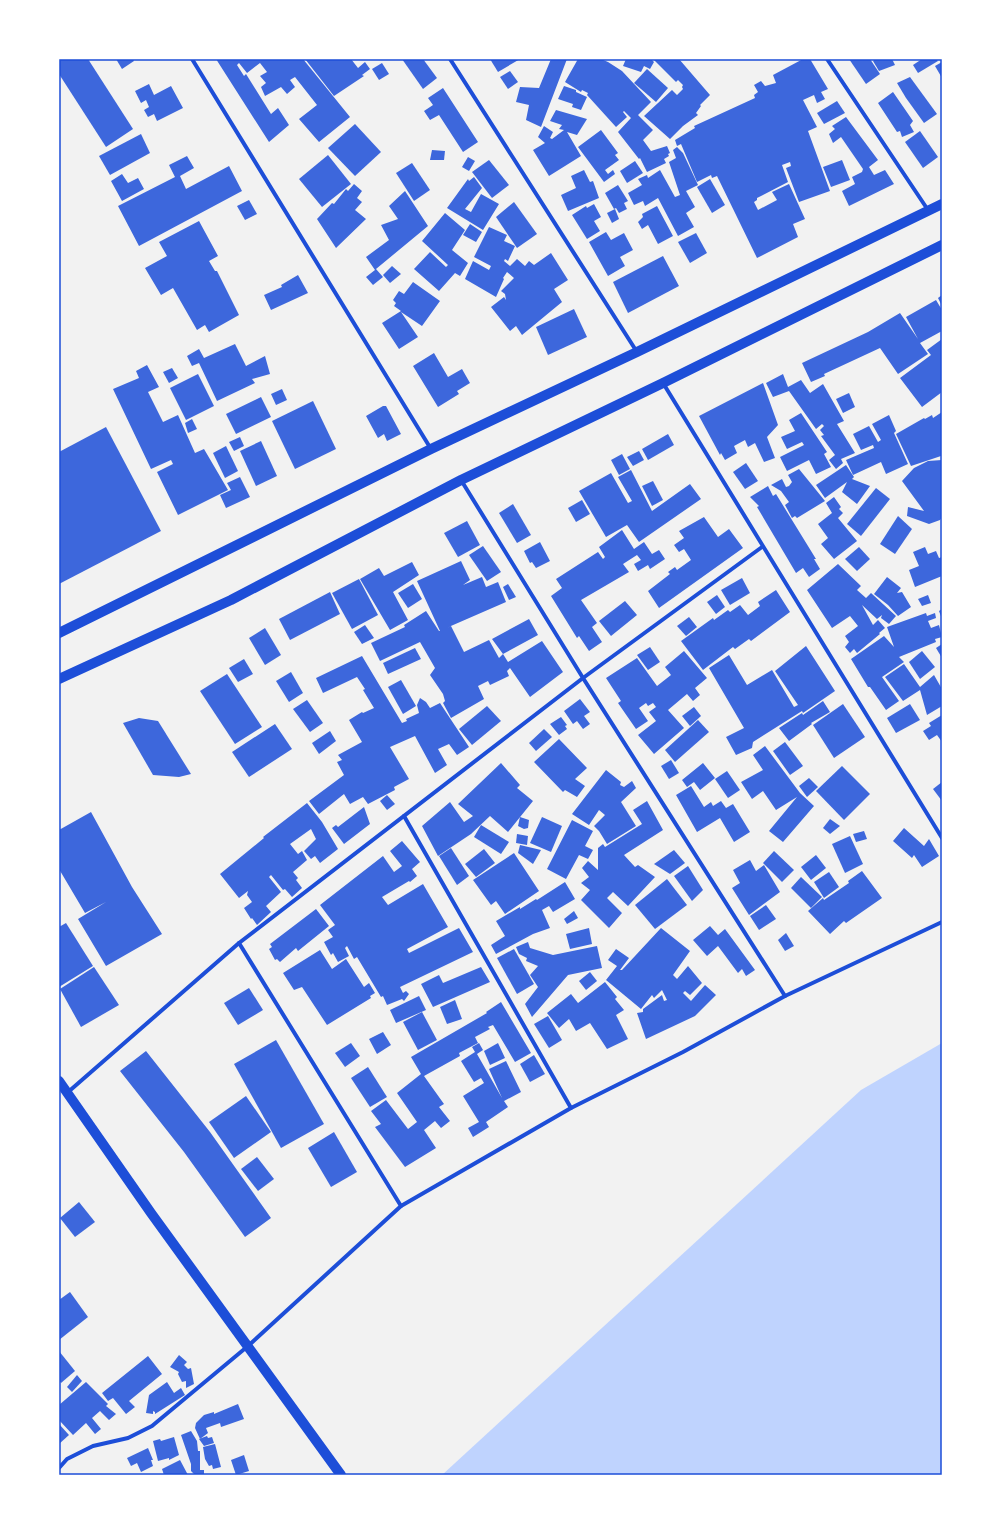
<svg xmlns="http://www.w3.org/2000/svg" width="1001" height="1534" font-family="Figtree,sans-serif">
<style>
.water{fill:#bfd3fe}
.building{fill:#3d67dc}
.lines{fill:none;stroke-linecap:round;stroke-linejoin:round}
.minor{stroke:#1d4ed8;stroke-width:4}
.primary{stroke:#1d4ed8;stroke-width:10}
.neatline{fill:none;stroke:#1d4ed8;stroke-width:1.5}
</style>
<rect width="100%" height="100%" fill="#f2f2f2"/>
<polygon class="water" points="942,1043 942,1475 442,1475 861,1090"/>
<g class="building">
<polygon points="59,59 88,59 133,129 106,147 59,74"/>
<polygon points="116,59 133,59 134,61 122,69"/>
<polygon points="216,59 303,59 350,117 319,142 299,119 317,105 295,77 290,80 295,87 287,94 281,87 265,96 261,87 266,83 260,76 267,72 260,63 247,73 239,63 237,65 244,76 246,74 271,114 278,108 289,125 269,142"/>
<polygon points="305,59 351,59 358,68 365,62 370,69 362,75 364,76 334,96"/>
<polygon points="402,59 423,59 437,78 423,89"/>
<polygon points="490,59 520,59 498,72"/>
<polygon points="551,59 567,59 541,127 526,120 529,105 516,102 520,87 539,88"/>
<polygon points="578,59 601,59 608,62 622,71 651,102 638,115 653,130 643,140 651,151 667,146 670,153 668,154 669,156 664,159 666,163 647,172 640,158 639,159 618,132 631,118 624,111 623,112 627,117 616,127 587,95 588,93 582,90 581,92 565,82"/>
<polygon points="626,59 651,59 654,62 650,69 644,66 641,72 623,66"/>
<polygon points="653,59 679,59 710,95 700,105 701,106 696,113 698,115 683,126 670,139 644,116 672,90 677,95 683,89 682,87 683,85 678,80 676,82"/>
<polygon points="803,59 810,59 828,89 821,92 825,99 817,103 814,95 803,100 817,127 808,131 830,191 799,202 786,168 791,166 790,162 782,165 788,182 757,198 757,200 754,202 758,210 777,200 772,192 789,184 805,219 793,224 798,237 757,258 717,176 712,178 711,175 697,182 681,144 677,146 675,140 695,128 694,126 755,98 754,95 758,92 754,85 761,81 765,86 776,83 773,75"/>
<polygon points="849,59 870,59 880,74 866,84"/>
<polygon points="875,59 892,59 895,65 879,71 873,61"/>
<polygon points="922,59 936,59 938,61 918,73 913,65"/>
<polygon points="942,62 942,78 935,66"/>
<polygon points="382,63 389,74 379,80 372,69"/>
<polygon points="647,69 668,88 656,102 634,83"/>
<polygon points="510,71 518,82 508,89 500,77"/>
<polygon points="910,77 937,114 924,123 906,98 897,83"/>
<polygon points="149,84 154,95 171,86 183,108 157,121 154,114 148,117 144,110 149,107 146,100 141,103 135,91"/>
<polygon points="564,86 576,90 576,92 587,97 581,110 572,107 573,104 558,99"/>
<polygon points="443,88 478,142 463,152 439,115 430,120 424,111 433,105 428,98"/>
<polygon points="893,92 913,121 910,125 914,132 902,137 900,131 897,132 878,103"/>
<polygon points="837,101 845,113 824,124 817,113"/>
<polygon points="556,110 587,119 577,135 567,132 581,156 549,176 533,150 545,143 538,137 544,126 553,132 550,138 552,139 564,130 559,129 562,125 550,121"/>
<polygon points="846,117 878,160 869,167 874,175 885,170 894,184 849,206 842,191 855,184 852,177 862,172 863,169 841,137 833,143 829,134 835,129 832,126"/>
<polygon points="355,124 381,152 355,176 328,148"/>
<polygon points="601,130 618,153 615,155 619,160 605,170 608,174 613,170 615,174 604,182 578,147"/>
<polygon points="920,131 938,157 923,168 905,142"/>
<polygon points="141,134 150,153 110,175 99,156"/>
<polygon points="677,147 683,153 698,185 686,191 695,207 686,213 694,227 678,236 658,198 645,206 643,201 634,205 628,193 642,185 638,179 647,175 648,178 660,170 675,197 680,195 669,162 676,158 673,150"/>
<polygon points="432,150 445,151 444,160 430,160"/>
<polygon points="328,155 351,184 322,207 299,179"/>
<polygon points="187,156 194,168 180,176 186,189 229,166 242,191 139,246 118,206 175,177 169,165"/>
<polygon points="468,157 475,161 469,171 462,167"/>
<polygon points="489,160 509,185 492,198 472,172"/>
<polygon points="842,160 850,180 831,187 823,167"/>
<polygon points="635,161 643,173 627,183 620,171"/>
<polygon points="412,163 430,190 414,201 396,173"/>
<polygon points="584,170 590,182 593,181 599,198 568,211 561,195 576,188 571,176"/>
<polygon points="122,174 128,183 138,178 144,189 122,201 111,181"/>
<polygon points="474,177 482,188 465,209 471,212 481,194 499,204 483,230 447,208 468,179 469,181"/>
<polygon points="710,179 725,205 712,213 697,187"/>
<polygon points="354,184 362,191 357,198 362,202 355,210 366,219 336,248 317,219 332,203 334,204 346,189 348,191"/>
<polygon points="618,185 628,201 624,203 627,209 619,213 616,208 614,209 605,193"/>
<polygon points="405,191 428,226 376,269 383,277 373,285 366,277 375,270 366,257 389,240 381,225 398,219 389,206"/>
<polygon points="249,200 257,214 245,220 237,206"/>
<polygon points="514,202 537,234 517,248 496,217"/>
<polygon points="594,204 601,217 594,221 600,231 587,239 572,215 586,206 587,208"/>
<polygon points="657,206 673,236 658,244 648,225 642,229 638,222 643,217 642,214"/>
<polygon points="615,209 619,219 612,223 607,213"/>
<polygon points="445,213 465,230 452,250 468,263 460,276 455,273 439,291 414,269 430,252 446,267 448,265 422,241"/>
<polygon points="199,221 218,256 209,261 215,271 217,271 239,315 209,332 205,325 197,330 173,288 161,295 145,268 167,256 159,242"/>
<polygon points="470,224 482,232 476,242 463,235"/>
<polygon points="489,227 507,235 504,241 515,246 508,261 505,259 504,261 510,266 517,259 525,266 529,261 534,265 551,253 568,280 554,289 562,302 522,335 516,326 510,331 491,307 504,297 506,300 505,294 501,291 514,278 507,272 503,278 504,279 496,297 465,279 473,261 489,270 491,266 474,257"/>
<polygon points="606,232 611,240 624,233 633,250 620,257 625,266 608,276 589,242"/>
<polygon points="696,233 707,253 690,263 678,242"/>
<polygon points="663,256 679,286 628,313 613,282"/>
<polygon points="392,266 401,274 390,283 383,275"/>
<polygon points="298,275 308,293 271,310 264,295 282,287 281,285"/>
<polygon points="413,282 440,301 422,326 401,312 418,337 399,349 382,323 401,311 394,306 396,303 393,300 399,291 404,294"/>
<polygon points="942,295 942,306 938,298"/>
<polygon points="936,300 942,310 942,331 920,343 928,354 898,374 880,348 824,374 825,376 811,382 802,363 868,332 900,313 918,339 906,317"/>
<polygon points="574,309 587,337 548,355 536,327"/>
<polygon points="942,339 942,392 922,407 900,378 931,355 927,350"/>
<polygon points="235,344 246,366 265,356 270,374 252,379 255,383 217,401 199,363 192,366 187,356 199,349 204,358"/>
<polygon points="434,353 448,377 462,369 470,383 457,391 459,394 438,407 413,366"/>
<polygon points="147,365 159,387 148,392 163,422 178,415 195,453 204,449 228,490 178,515 157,472 173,464 171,460 151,469 113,389 139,378 136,371"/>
<polygon points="172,368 178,378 169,383 163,372"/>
<polygon points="198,374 214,406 186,420 170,388"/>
<polygon points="783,374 788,387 801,380 810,393 823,384 844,421 837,424 855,453 841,459 843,463 836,469 829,460 835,455 821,436 824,435 820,430 824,426 822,424 816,429 789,391 773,397 766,383"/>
<polygon points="763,383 778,425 767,437 775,458 764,462 755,443 748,447 745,440 734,446 737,453 725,460 721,453 720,455 699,416"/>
<polygon points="282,389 287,400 276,405 271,394"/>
<polygon points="849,393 855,407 843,413 836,399"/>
<polygon points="261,397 271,417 236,434 226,414"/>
<polygon points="313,401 336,449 295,469 272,421"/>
<polygon points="383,406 386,406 401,434 387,441 384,434 378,438 366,416"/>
<polygon points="942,412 941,456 911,466 896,434 924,418 925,419 932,415 933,418"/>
<polygon points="801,413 827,452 824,454 831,467 816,474 809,460 787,471 780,457 804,445 802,442 787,449 781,437 795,431 789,420"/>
<polygon points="889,415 896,431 894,433 908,464 886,474 881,462 853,475 846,460 874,448 873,445 861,450 853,434 869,426 878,442 881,440 872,424"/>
<polygon points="192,419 197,429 188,433 185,423"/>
<polygon points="106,427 161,531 59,584 59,452"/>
<polygon points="668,434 674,445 648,460 642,449"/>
<polygon points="240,437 244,446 234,451 229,442"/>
<polygon points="261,441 277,476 256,486 240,451"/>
<polygon points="226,446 238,471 225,478 213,453"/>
<polygon points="639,451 644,460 633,466 627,457"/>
<polygon points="622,454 630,469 619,475 611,460"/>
<polygon points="942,460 942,517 940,520 929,524 907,516 908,507 924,511 902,481 914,468 928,461"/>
<polygon points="746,463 758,481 745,489 733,472"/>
<polygon points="846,465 854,477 852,479 870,486 857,504 842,492 847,482 825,498 816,485"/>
<polygon points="799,469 825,501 797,518 795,516 792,518 785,505 789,502 781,491 771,485 782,479 786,487 789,486 792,482 788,475"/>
<polygon points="631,470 652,511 690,484 701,499 639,542 627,525 606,537 579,491 611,473 628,503 632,501 618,477"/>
<polygon points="240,477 250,497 226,508 220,495 231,490 227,483"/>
<polygon points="653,481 663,500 652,506 642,486"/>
<polygon points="768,486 773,496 776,494 816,559 814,559 820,569 809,577 803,568 796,573 757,507 759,506 750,497"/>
<polygon points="876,488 890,499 861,536 847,524"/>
<polygon points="834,497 841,507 839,509 843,513 838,518 857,541 834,559 821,544 828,538 818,524 832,513 826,503"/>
<polygon points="582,500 590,514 576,522 568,508"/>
<polygon points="513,504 531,535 517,543 499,513"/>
<polygon points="898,516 912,529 895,554 880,544"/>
<polygon points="704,517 718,537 729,529 743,548 659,608 648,591 670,574 668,572 675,567 677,570 691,560 684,549 679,552 674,545 684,538 679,531"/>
<polygon points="467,521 480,545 458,557 444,533"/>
<polygon points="622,530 634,549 644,542 652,554 659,550 665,559 650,569 648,565 638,571 634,564 641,560 637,555 623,564 629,572 581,600 597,623 592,627 602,642 589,651 579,636 577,638 551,596 562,588 556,579 598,552 603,559 605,557 599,547"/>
<polygon points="540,542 550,561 536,568 532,562 530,563 524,551"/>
<polygon points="483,546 501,572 487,581 469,555"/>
<polygon points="859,547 870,559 857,571 845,559"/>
<polygon points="925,547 928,554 936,551 939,558 942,557 942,576 915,587 909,570 919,566 913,552"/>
<polygon points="461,561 470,580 463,585 482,577 486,587 498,582 506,602 444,629 451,626 464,652 489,640 499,658 503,654 492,639 529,619 538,635 503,654 508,662 542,641 563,672 530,697 510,668 507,671 509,676 490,685 488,681 478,686 484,699 451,718 443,703 445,701 443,694 430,675 435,668 420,642 380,661 371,643 405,627 404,625 426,611 439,631 440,631 417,581"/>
<polygon points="412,562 419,575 393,592 408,620 390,630 360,579 379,568 384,576"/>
<polygon points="838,564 861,586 857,590 866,598 871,593 896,616 889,624 881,618 882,615 877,619 862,605 873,625 878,620 885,628 879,633 880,634 857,653 854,649 850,653 845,647 849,642 845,636 858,626 850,616 832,628 807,590"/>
<polygon points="887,577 901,588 897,593 902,592 911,607 898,616 888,605 874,594"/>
<polygon points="742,578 750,593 730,605 721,590"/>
<polygon points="359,579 378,615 352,629 332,593"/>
<polygon points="413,584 422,599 408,608 398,593"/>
<polygon points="508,584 516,597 509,600 503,587"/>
<polygon points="776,590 790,612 751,641 749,639 735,649 733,647 703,670 681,641 713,618 714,620 728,610 730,612 740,605 748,615 760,606 758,602"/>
<polygon points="330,592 340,614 290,640 279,619"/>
<polygon points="717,595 725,607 716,614 707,602"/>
<polygon points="928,595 931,603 922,606 918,599"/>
<polygon points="625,601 637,615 611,636 599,621"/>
<polygon points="942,609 942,619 939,611"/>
<polygon points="926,613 927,616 935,613 936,618 928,621 931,628 939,625 942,637 935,639 936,642 899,657 904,662 882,677 899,701 886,710 870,687 868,687 851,659 884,636 894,647 887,627"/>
<polygon points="689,617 697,627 686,636 677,626"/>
<polygon points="365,625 374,638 362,644 354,632"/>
<polygon points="265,628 281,655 265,665 249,638"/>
<polygon points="942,644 942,658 936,648"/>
<polygon points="806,646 835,691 803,713 802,711 753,742 752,748 736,755 726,737 744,728 709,668 729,655 747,685 772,670 794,707 798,705 775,671"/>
<polygon points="650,647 660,662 648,670 637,655"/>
<polygon points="415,648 421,659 388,674 383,663"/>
<polygon points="684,651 707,678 695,688 700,695 693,701 687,694 668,710 684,728 654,754 638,735 656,721 649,712 656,707 653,703 648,706 646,703 639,708 648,721 636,729 618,703 621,701 606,678 637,658 657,686 671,675 665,667"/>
<polygon points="922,651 935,667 920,679 909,662"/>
<polygon points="362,656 402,723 407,721 406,719 419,713 417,705 420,698 426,702 430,708 440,703 469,747 457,755 449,744 438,749 447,765 435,773 415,736 390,747 409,779 394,787 395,790 368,804 363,797 350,804 344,794 319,814 309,801 344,775 337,762 342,760 338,755 362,742 349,720 362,712 363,713 374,708 363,690 365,689 357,677 323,693 316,678"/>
<polygon points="244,659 253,674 238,682 229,668"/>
<polygon points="904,664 920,687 934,675 942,689 942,706 927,715 920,690 903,701 885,677"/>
<polygon points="291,672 303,693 289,702 276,681"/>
<polygon points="227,674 262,727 235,744 200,691"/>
<polygon points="401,680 416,706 403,714 388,687"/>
<polygon points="580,699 590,712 584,716 590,724 583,729 577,721 573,724 564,711"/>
<polygon points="307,700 323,723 310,732 293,709"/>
<polygon points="823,701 830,712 811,723 812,724 789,741 779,728 802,713 803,715"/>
<polygon points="843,704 865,737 834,758 813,725"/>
<polygon points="910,704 920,720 896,733 887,718"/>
<polygon points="487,706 501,721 472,745 459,729"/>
<polygon points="694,707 701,716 690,726 682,716"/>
<polygon points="942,715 942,742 937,735 929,740 923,731 931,726 929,723"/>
<polygon points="561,717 567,725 565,726 567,729 559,735 550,724"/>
<polygon points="139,718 158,721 191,774 179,777 153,775 123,723"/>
<polygon points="698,720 709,732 675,762 665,750"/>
<polygon points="275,724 292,749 249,777 232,752"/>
<polygon points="544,729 552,737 536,751 529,743"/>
<polygon points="330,731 336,741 319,754 312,743"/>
<polygon points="559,739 587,768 575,779 585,786 577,797 565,790 563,792 534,762"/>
<polygon points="785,742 803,766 790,775 773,751"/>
<polygon points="765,746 800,793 814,806 783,842 769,831 797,797 776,810 763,791 752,799 741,782 763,770 753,755"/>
<polygon points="671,760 679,773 669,779 661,766"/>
<polygon points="501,763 520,785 517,788 533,801 508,832 490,816 471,834 438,856 422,826 450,802 464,822 473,816 458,804"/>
<polygon points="703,763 715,778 700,790 694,782 687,787 682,780"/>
<polygon points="842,766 870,794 844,820 816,791"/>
<polygon points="606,770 621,782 620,785 624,787 632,781 636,788 621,802 636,826 607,844 599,831 594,826 605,815 599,810 589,825 572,814"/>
<polygon points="727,771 740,790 728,798 715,779"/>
<polygon points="809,778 818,787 807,797 799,786"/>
<polygon points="942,782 942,801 933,789"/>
<polygon points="691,786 704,807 711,802 713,806 721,801 726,808 733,804 750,832 734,842 720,818 697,832 676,795"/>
<polygon points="387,795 395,804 387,810 380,801"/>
<polygon points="647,801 663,830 624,855 635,867 638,865 655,877 628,906 613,892 607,898 622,913 609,928 581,900 590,890 581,883 589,877 582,868 588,861 598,870 598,848 603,844 605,847 642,824 633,810"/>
<polygon points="307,803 322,822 338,849 320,863 315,856 311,859 304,851 316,839 311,829 290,844 298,854 302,851 307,860 293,872 298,878 296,880 302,888 292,897 285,889 283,890 271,875 269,877 281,892 266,906 271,912 257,925 252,918 251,919 244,908 252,902 247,895 248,891 239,898 220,874 264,838 263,837"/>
<polygon points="364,807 370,824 344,844 332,828 336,825 338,827"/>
<polygon points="91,812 132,887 162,934 106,966 78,919 106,902 85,913 59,869 59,830"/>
<polygon points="520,817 529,820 528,828 524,829 518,826"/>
<polygon points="542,817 562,826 551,852 530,843"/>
<polygon points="830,819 840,826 830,834 823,828"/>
<polygon points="572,820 593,831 585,846 593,850 588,859 579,855 566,879 547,869"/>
<polygon points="481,825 509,842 501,854 474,837"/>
<polygon points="904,828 924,846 929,839 939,856 922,867 914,855 912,858 893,841"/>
<polygon points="864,831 867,839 856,842 853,834"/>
<polygon points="517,834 528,836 527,845 516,843"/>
<polygon points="850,836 863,864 845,873 832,844"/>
<polygon points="402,841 420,862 412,869 417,876 410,882 409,881 382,897 388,905 423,884 448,927 407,949 409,953 459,928 473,952 400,987 403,993 406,991 409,994 404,1001 402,999 387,1005 383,996 381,997 357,957 354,959 347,946 345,948 349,956 338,962 333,953 331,955 324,942 333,937 328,930 335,925 320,905 383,856 394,872 402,866 390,851"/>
<polygon points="520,845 541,850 533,864 518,853"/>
<polygon points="451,848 469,876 457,885 439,856"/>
<polygon points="484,849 495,863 476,877 465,864"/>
<polygon points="674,850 685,863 670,874 654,864"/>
<polygon points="774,851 794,870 782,882 763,863"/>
<polygon points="514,853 539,891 505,914 496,901 491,905 473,880"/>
<polygon points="816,855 826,868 811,880 801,867"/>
<polygon points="750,860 756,871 764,865 780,892 749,915 732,888 740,883 733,870"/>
<polygon points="688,866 703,890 692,901 674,876"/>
<polygon points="862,871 882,898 846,923 844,921 830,934 808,911 823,898 824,900 849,883 848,881"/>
<polygon points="829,872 839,887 824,898 814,882"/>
<polygon points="801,877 822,897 811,908 791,888"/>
<polygon points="667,879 687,905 655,929 635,905"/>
<polygon points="565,882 575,899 553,912 549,906 542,910 550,928 533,934 496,954 491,945 505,936 496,921 520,907 520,909 536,899 537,900"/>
<polygon points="766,905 776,919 759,930 750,916"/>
<polygon points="316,909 329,926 298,951 296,948 280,962 277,959 275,960 269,949 272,947 270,944"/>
<polygon points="574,911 578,918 567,924 564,919"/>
<polygon points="66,923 93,966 59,987 59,927"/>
<polygon points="710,926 718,935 725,929 755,970 746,976 742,969 738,973 718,946 707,956 693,940"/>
<polygon points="589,928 592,944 570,949 566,934"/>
<polygon points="661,928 690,951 673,975 677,979 688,966 702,983 690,995 685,991 683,993 691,1001 705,985 716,995 695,1016 646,1039 637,1013 643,1012 643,1009 662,995 664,1001 667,1000 662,990 654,998 652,995 641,1009 606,980 617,966 608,960 616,949 629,958 620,970 622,970"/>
<polygon points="786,933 794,946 785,951 778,940"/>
<polygon points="528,942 530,948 553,955 597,946 602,968 568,975 532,1017 525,1004 538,987 530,975 538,966 526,961 527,958 519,954 516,947"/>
<polygon points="514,949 534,984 517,994 497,958"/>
<polygon points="320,950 332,969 346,959 364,987 369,983 375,993 370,996 371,998 327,1025 302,987 294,990 283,973"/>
<polygon points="94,967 119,1005 81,1027 60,989"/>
<polygon points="481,967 490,982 433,1007 421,984 439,975 443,983"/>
<polygon points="590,972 597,981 586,990 579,981"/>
<polygon points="605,982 617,997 615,999 624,1010 616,1015 628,1039 607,1049 590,1023 576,1031 569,1019 559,1028 547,1013 571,994 578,1003"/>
<polygon points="249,988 263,1010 238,1025 224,1003"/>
<polygon points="419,996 426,1010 396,1023 390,1010"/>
<polygon points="455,1000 462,1019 447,1024 440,1007"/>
<polygon points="501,1002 531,1053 515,1062 493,1025 488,1027 490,1029 475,1037 478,1043 459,1053 460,1056 424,1076 444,1104 439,1107 450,1121 441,1128 435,1121 424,1130 436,1148 405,1167 375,1127 381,1124 371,1111 386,1100 408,1129 417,1122 397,1093 421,1074 411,1057 487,1013 486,1012"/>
<polygon points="422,1012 437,1040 418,1050 403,1022"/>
<polygon points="548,1016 562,1040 549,1048 534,1024"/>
<polygon points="383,1032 391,1045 377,1054 369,1039"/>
<polygon points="276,1040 324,1124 281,1148 234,1064"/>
<polygon points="351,1043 360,1056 345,1067 335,1053"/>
<polygon points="479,1043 483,1050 477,1054 502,1098 489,1069 506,1061 521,1092 504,1101 508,1107 486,1122 489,1127 473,1137 468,1128 479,1122 463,1096 484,1083 481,1078 474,1082 461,1061 475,1052 472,1047"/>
<polygon points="498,1043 505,1058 490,1065 484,1051"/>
<polygon points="146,1051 210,1132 271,1218 245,1237 184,1152 120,1071"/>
<polygon points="534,1055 545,1074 530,1082 520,1064"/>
<polygon points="368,1067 387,1097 370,1107 351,1078"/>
<polygon points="246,1096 271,1132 234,1158 209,1122"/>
<polygon points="334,1132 357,1172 331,1187 308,1148"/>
<polygon points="257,1157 274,1179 258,1191 241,1169"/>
<polygon points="79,1202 95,1222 75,1237 60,1218"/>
<polygon points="70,1292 88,1317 59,1340 59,1300"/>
<polygon points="59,1351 75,1371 61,1383 59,1380"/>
<polygon points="179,1355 187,1362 184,1365 188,1369 191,1368 194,1384 186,1388 186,1381 182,1382 178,1374 179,1372 170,1367"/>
<polygon points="148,1356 162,1374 129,1401 135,1407 126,1414 113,1398 108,1401 102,1393"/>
<polygon points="77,1375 82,1381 72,1392 67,1387"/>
<polygon points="86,1382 108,1404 106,1406 116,1414 109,1420 100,1411 92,1418 101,1429 95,1434 86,1423 73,1435 59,1420 59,1405"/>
<polygon points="167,1382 174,1393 181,1388 185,1395 155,1414 155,1412 153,1411 153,1414 146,1413 149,1395"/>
<polygon points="238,1404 244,1419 221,1427 220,1423 206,1428 208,1433 200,1439 195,1428 196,1423 204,1415 214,1412 214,1414"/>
<polygon points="59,1424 69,1435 59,1444"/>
<polygon points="191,1431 197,1441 198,1451 200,1451 200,1470 204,1470 204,1475 195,1475 191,1471 191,1464 181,1435"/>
<polygon points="207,1436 208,1438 212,1437 214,1443 204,1446 199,1439"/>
<polygon points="174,1437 179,1455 169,1460 169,1458 158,1461 153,1441 160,1439 161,1441"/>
<polygon points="215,1444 221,1467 213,1469 212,1465 209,1466 205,1459 203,1447"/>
<polygon points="148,1448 153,1460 151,1460 153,1466 141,1472 137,1463 131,1466 127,1458"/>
<polygon points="244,1455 249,1471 236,1475 231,1460"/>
<polygon points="180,1460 188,1475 164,1475 162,1469"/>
</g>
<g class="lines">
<g class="minor">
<polyline points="192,59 431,449"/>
<polyline points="450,59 637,352"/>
<polyline points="827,59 928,210"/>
<polyline points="663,383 942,838"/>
<polyline points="461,480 583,678 785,996"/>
<polyline points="404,816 571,1108"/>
<polyline points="239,943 401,1206"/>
<polyline points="67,1093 239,943 583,678 762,547"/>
<polyline points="59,1468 67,1459 93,1446 128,1438 152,1426 248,1346 401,1206 571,1108 683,1052 785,996 942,922"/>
</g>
<g class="primary">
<polyline points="59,633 431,449 637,352 942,204"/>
<polyline points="59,679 231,600 461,480 663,383 942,245"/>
<polyline points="59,1081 151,1213 341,1475"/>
</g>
</g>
<rect width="1001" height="1534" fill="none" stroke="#ffffff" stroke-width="120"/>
<rect x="60" y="60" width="881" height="1414" class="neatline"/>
</svg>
